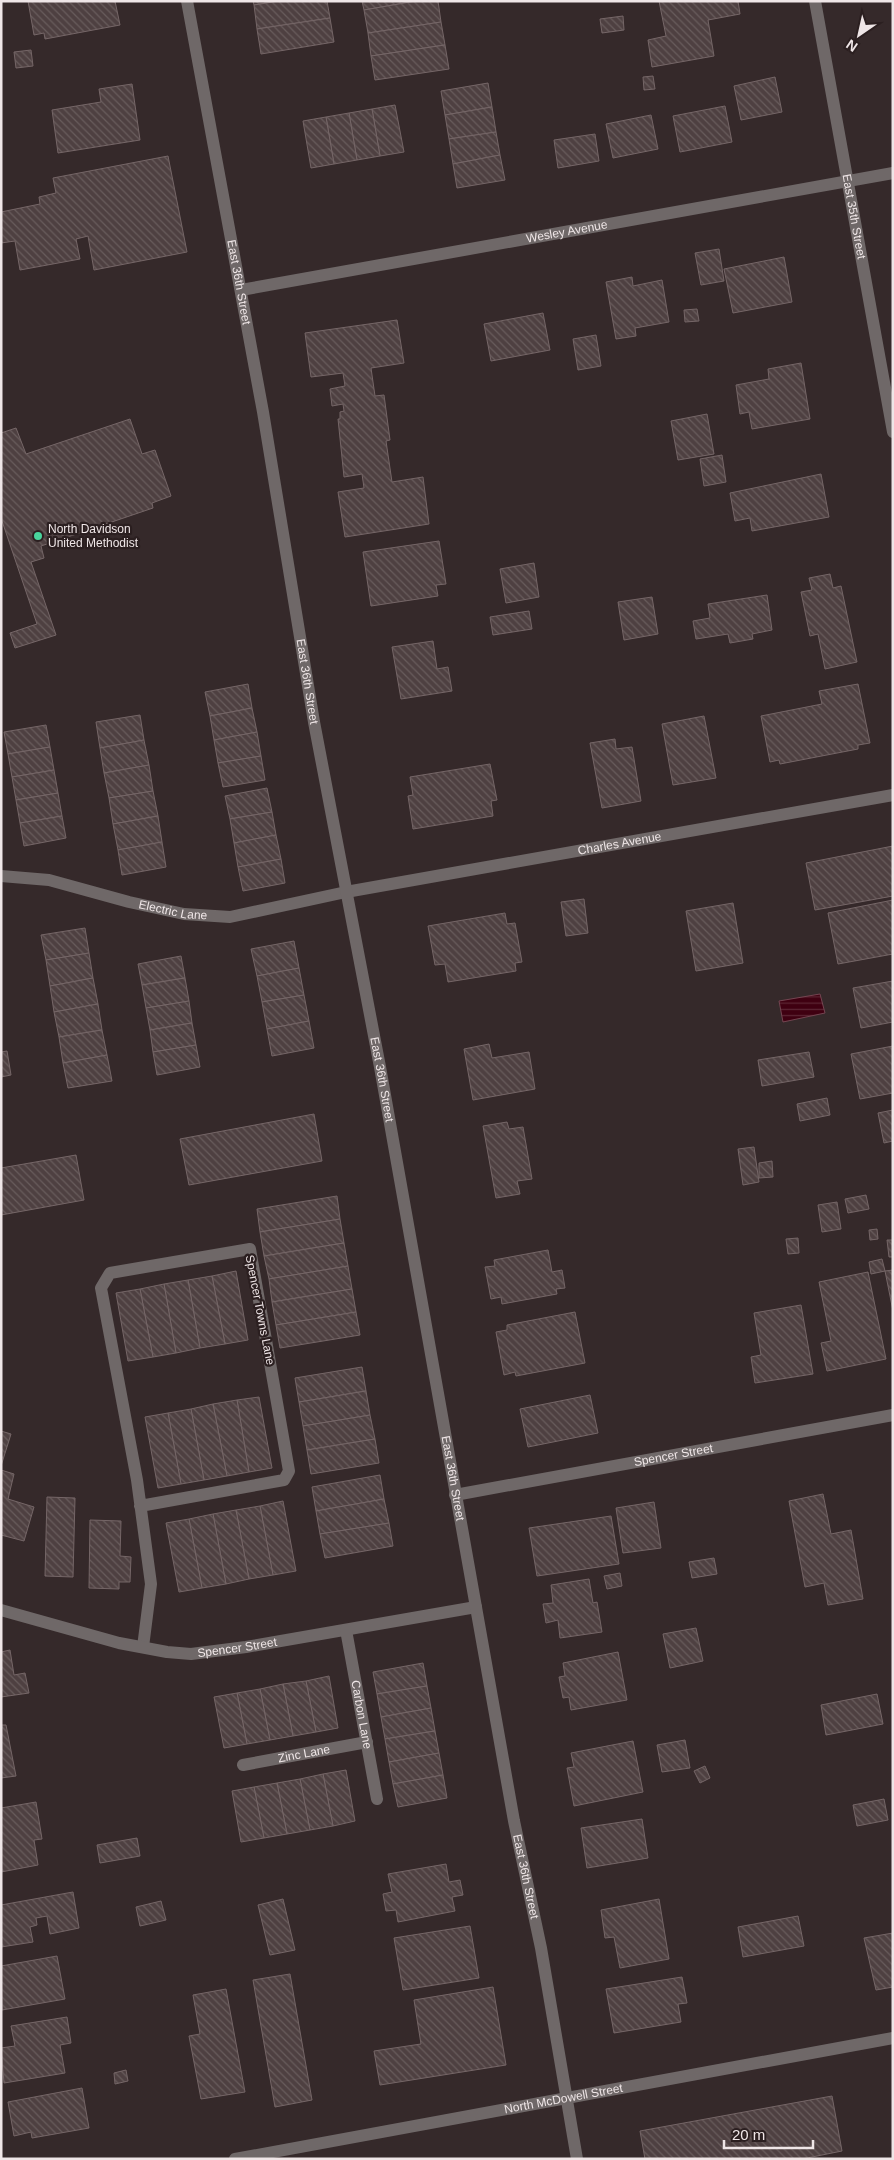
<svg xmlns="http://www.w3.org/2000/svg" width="894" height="2160" font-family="Helvetica,sans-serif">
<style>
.water{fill:url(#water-rules);stroke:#744551}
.building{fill:url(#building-back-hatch);stroke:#756667}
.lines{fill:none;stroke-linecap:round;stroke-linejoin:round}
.minor{stroke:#6f6868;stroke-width:12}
.tertiary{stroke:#6f6868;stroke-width:12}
.poi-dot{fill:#49d49c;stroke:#2b1f20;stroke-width:2}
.labels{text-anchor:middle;stroke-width:4.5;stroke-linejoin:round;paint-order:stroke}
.street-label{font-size:12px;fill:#efe6e7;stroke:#2b1f20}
.poi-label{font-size:12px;fill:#efe6e7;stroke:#2b1f20;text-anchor:start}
</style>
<defs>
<pattern id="water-rules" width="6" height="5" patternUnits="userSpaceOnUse" patternTransform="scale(1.25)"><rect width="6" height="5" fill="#3f0011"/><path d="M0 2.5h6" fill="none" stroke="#5b2534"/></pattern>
<pattern id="building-back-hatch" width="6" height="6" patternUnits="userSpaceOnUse" patternTransform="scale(1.25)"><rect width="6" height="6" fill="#4e4041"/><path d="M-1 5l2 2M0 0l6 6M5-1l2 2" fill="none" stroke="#685c5c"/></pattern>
</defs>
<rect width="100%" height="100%" fill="#35292a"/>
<polygon class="water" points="820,994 825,1013 783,1022 779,1001"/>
<g class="building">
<polygon points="28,1 115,1 120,25 45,39 44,33 34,35"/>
<polygon points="253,1 279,1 254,5"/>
<polygon points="279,1 327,1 330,18 257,29 254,5"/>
<polygon points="362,1 416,1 364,10"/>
<polygon points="416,1 438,1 441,22 368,33 364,10"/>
<polygon points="659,1 738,1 740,14 708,20 714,56 652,67 648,40 666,36"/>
<polygon points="623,16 624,30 602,33 600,19"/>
<polygon points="330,18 334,42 261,54 257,29"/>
<polygon points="441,22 445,45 371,56 368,33"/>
<polygon points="445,45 449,69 375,80 371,56"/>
<polygon points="31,50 33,66 16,68 14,52"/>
<polygon points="653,76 655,89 644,90 643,77"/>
<polygon points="775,77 782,112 741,120 734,86"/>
<polygon points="488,83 492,107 445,115 441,91"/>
<polygon points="132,84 140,140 58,153 52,110 101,102 99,89"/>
<polygon points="395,105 404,152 380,156 372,109"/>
<polygon points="725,106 732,142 680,152 673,116"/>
<polygon points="492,107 496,132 449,139 445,115"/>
<polygon points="372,109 380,156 357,160 349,113"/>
<polygon points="349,113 357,160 334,164 326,117"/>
<polygon points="651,115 658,149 613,158 606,124"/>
<polygon points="326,117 334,164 311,168 303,121"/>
<polygon points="496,132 500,155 453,164 449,139"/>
<polygon points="595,134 599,161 558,168 554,140"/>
<polygon points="500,155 505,180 457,188 453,164"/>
<polygon points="168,156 187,252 94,270 88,236 76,239 80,259 20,270 15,241 1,243 1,212 40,204 39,197 56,193 53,178"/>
<polygon points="719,249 724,281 701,285 695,253"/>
<polygon points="784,257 792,302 733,313 724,269"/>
<polygon points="632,277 633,286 662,280 669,322 635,328 636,336 616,339 606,282"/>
<polygon points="697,309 699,321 685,322 684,310"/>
<polygon points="543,313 550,350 491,361 484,324"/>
<polygon points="397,320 404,363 371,368 375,396 384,395 390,440 386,441 392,482 423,477 429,524 345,537 338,492 364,488 362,474 344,477 338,419 340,419 340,412 344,411 343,404 332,406 330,389 345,386 343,373 311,377 305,333"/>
<polygon points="596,335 601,366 578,370 573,339"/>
<polygon points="801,363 810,419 752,429 749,412 740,414 736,385 769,379 768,369"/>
<polygon points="707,414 714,454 678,460 671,421"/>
<polygon points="130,419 142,454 155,450 171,496 152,503 153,508 41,546 44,558 31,562 56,635 15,648 10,633 37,624 1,518 1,433 16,428 26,454"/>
<polygon points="722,455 726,482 704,486 700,459"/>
<polygon points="821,474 829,517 752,531 750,518 735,521 730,493"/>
<polygon points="439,541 446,584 436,585 438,596 371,606 363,552"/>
<polygon points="534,563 539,597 506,603 500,569"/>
<polygon points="830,574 833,588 841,586 857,662 825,669 818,634 810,636 801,592 812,590 809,578"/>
<polygon points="767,595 772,630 752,634 753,639 730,643 728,634 696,639 693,621 710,618 708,604"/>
<polygon points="652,597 658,634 624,640 618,602"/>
<polygon points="529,611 532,629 493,635 490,617"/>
<polygon points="433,641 437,669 448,667 452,691 401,699 392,647"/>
<polygon points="248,684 252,708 210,716 205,692"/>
<polygon points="858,684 870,743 858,745 858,749 780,764 779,760 770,762 761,716 822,704 819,691"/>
<polygon points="252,708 257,732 214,740 210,716"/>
<polygon points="140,715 144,740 100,748 96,722"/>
<polygon points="704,716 716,778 673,785 662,724"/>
<polygon points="46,725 50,747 8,754 4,732"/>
<polygon points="257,732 261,756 218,763 214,740"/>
<polygon points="615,739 616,749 632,747 641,801 602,808 590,743"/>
<polygon points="144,740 149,765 104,773 100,748"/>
<polygon points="50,747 54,770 12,777 8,754"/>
<polygon points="261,756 265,780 223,787 218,763"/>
<polygon points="490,764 497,800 491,801 493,816 413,829 408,796 413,795 410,777"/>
<polygon points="149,765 153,791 109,798 104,773"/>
<polygon points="54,770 58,793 16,800 12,777"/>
<polygon points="267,788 272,812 230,819 225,796"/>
<polygon points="153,791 158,816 113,824 109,798"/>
<polygon points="58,793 62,816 20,823 16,800"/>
<polygon points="272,812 276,835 234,843 230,819"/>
<polygon points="62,816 66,838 24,846 20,823"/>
<polygon points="158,816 162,842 118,850 113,824"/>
<polygon points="276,835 281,859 238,867 234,843"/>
<polygon points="162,842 166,867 122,875 118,850"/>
<polygon points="893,846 893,896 815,910 806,863"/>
<polygon points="281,859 285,883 243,891 238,867"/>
<polygon points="584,899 588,933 566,936 561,902"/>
<polygon points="893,900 893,954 838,964 828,913"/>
<polygon points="733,903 743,963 696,971 686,911"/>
<polygon points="505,913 507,924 515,923 522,962 515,963 516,971 448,982 445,964 435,965 428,926"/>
<polygon points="85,928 89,953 46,960 41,935"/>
<polygon points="294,941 299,968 257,976 251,949"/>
<polygon points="89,953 93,978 50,986 46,960"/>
<polygon points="181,956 185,978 142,985 138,964"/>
<polygon points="299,968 304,995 262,1002 257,976"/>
<polygon points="93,978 98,1004 54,1012 50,986"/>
<polygon points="185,978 189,1001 146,1008 142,985"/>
<polygon points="893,981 893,1022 861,1028 853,988"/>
<polygon points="304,995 309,1021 267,1029 262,1002"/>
<polygon points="189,1001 192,1023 150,1030 146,1008"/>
<polygon points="98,1004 102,1030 59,1037 54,1012"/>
<polygon points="309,1021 314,1048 272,1056 267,1029"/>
<polygon points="192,1023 196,1045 153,1052 150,1030"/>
<polygon points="102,1030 107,1055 63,1063 59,1037"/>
<polygon points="489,1044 492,1058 529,1052 535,1089 473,1100 464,1049"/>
<polygon points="196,1045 200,1067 157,1075 153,1052"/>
<polygon points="893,1046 893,1093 860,1099 851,1054"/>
<polygon points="7,1051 11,1075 1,1077 1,1052"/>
<polygon points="809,1052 814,1077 762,1086 758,1060"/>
<polygon points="107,1055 112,1081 68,1088 63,1063"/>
<polygon points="827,1098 830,1115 800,1121 797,1104"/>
<polygon points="893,1110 893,1141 884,1143 878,1113"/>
<polygon points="314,1114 322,1161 189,1185 180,1139"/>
<polygon points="507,1122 509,1129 523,1127 532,1179 517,1181 520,1194 496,1198 483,1126"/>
<polygon points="754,1147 759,1182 743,1185 738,1149"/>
<polygon points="76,1155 84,1200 1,1215 1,1168"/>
<polygon points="772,1161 773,1177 759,1178 759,1163"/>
<polygon points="866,1195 869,1209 848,1213 845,1199"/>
<polygon points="337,1196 340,1219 260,1232 257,1209"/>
<polygon points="837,1202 841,1229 822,1232 818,1205"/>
<polygon points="340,1219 344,1243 264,1256 260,1232"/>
<polygon points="877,1229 878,1239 870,1240 869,1230"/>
<polygon points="798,1238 799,1253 788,1254 786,1239"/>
<polygon points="887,1240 893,1240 893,1257 889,1257"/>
<polygon points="344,1243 348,1266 269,1279 264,1256"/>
<polygon points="548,1250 552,1272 562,1270 565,1288 556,1289 557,1294 502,1304 501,1297 491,1299 485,1267 495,1266 494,1260"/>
<polygon points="882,1259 885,1271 871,1274 869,1262"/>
<polygon points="348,1266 352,1289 272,1302 269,1279"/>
<polygon points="893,1270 893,1311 885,1271"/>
<polygon points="236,1271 248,1340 225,1344 212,1276"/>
<polygon points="868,1272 886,1359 827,1371 821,1343 831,1341 819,1282"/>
<polygon points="212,1276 225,1344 200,1348 188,1280"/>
<polygon points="188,1280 200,1348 176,1353 164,1284"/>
<polygon points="164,1284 176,1353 153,1357 140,1289"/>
<polygon points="140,1289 153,1357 128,1361 116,1293"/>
<polygon points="352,1289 356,1312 276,1325 272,1302"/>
<polygon points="801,1305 813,1374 755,1383 751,1357 761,1355 754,1313"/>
<polygon points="356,1312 360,1335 280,1348 276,1325"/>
<polygon points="575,1312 585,1363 516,1376 515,1372 504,1375 496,1332 507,1330 507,1325"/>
<polygon points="362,1367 366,1391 299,1402 295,1378"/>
<polygon points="366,1391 370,1415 303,1426 299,1402"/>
<polygon points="590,1395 598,1433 528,1447 520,1409"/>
<polygon points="259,1397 272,1468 249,1472 237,1400"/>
<polygon points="237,1400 249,1472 227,1476 213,1404"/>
<polygon points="213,1404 227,1476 204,1480 191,1409"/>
<polygon points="191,1409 204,1480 181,1484 168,1413"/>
<polygon points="168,1413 181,1484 158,1488 145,1417"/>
<polygon points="370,1415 375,1439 307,1450 303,1426"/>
<polygon points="1,1431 11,1434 1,1466"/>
<polygon points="375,1439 379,1463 311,1474 307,1450"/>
<polygon points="1,1470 14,1474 8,1499 34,1507 24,1541 1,1535"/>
<polygon points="380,1475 384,1499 316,1511 312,1487"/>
<polygon points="823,1494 831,1534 851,1530 863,1599 828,1605 824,1583 805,1587 789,1501"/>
<polygon points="47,1497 75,1498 73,1577 45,1576"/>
<polygon points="384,1499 389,1523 320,1534 316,1511"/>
<polygon points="283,1501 296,1571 273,1575 260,1506"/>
<polygon points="654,1502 661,1548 623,1553 616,1508"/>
<polygon points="260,1506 273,1575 249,1579 236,1510"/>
<polygon points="236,1510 249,1579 226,1584 213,1514"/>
<polygon points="213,1514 226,1584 202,1588 189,1519"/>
<polygon points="611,1516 619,1564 537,1576 529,1528"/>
<polygon points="189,1519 202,1588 179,1592 166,1523"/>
<polygon points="90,1520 121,1521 120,1556 131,1557 130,1582 119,1582 119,1589 89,1588"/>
<polygon points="389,1523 393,1546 325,1558 320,1534"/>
<polygon points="714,1558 717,1574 692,1578 689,1562"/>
<polygon points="620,1573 622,1586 607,1589 604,1576"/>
<polygon points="589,1579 593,1603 597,1602 602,1632 560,1638 558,1620 546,1623 543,1604 553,1603 551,1585"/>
<polygon points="696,1628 703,1661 670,1668 663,1634"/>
<polygon points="10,1650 14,1675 25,1673 29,1693 1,1697 1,1652"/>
<polygon points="618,1652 627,1700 571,1710 569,1697 563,1698 559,1677 565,1676 563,1663"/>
<polygon points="423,1663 427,1686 377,1694 373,1672"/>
<polygon points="329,1676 338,1728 316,1732 306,1681"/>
<polygon points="306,1681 316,1732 293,1736 283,1684"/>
<polygon points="283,1684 293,1736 270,1740 260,1689"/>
<polygon points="427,1686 431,1708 381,1717 377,1694"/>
<polygon points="260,1689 270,1740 247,1744 237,1693"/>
<polygon points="237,1693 247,1744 224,1748 214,1697"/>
<polygon points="877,1694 883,1724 826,1735 821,1705"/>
<polygon points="431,1708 435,1731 385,1739 381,1717"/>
<polygon points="1,1725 6,1725 16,1776 1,1778"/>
<polygon points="435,1731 439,1753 389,1762 385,1739"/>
<polygon points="685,1740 690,1768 662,1772 657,1745"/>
<polygon points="633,1741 643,1792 574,1806 567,1768 574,1767 571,1753"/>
<polygon points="439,1753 443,1775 393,1784 389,1762"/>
<polygon points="705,1766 710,1778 700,1783 694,1771"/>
<polygon points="346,1770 355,1821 333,1826 323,1774"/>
<polygon points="323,1774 333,1826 310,1830 300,1779"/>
<polygon points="443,1775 447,1798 398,1807 393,1784"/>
<polygon points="300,1779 310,1830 287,1834 277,1783"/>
<polygon points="277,1783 287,1834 264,1838 254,1787"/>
<polygon points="254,1787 264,1838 241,1842 232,1791"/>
<polygon points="884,1799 888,1820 857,1826 853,1805"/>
<polygon points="36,1802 42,1839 34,1840 38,1865 1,1872 1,1808"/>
<polygon points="642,1819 648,1858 587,1868 581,1828"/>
<polygon points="137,1838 140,1856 100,1863 97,1845"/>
<polygon points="446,1864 449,1882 460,1880 463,1895 452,1897 455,1911 398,1922 396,1910 386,1911 383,1894 392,1892 388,1874"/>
<polygon points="73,1892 79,1928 50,1934 47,1916 36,1918 37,1925 30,1927 33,1942 1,1947 1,1905"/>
<polygon points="283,1899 295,1950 270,1955 258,1905"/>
<polygon points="659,1899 669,1959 620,1968 614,1937 605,1938 601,1910"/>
<polygon points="161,1901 166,1920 140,1926 136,1907"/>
<polygon points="798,1916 804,1946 743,1957 738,1927"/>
<polygon points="470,1926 479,1978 403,1990 394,1938"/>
<polygon points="893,1933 893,1987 876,1990 864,1938"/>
<polygon points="57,1956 65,1999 2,2010 1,1966"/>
<polygon points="290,1974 312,2100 275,2107 253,1980"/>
<polygon points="682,1977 687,2003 678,2004 681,2022 614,2033 606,1989"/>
<polygon points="493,1987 506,2065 380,2085 374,2051 421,2044 414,2000"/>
<polygon points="226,1989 245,2092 201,2099 189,2036 200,2034 193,1995"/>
<polygon points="67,2017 71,2043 60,2045 65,2073 4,2083 1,2048 15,2046 11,2026"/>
<polygon points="126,2070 128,2081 115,2084 114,2073"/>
<polygon points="82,2088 89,2128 32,2138 31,2132 14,2136 8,2102"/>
<polygon points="832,2096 842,2151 802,2159 645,2159 640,2131"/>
</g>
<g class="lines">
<g class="minor">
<path id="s1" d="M 815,1 L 893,432"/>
<path id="s2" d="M 241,290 L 893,173"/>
<path id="s3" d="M 1,876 L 49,880 L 129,902 L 184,914 L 230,917 L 346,892 L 893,795"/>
<path id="s4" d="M 455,1495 L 893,1415"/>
<polyline points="140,1506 284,1480 289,1471 250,1249 110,1273 101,1288 137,1480 151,1584 143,1647"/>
<path id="s5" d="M 1,1610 L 119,1643 L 167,1652 L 191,1654 L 246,1647 L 476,1607"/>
<path id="s6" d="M 346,1630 L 377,1799"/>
<path id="s7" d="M 243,1765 L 367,1742"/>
<path id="s8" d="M 235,2159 L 893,2038"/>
</g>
<path class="tertiary" id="s9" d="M 187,1 L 263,412 L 314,722 L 380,1067 L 514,1821 L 541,1948 L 577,2159"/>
</g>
<circle class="poi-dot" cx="38" cy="536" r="5"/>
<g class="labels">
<g class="street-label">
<text dy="4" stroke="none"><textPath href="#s1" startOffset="219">East 35th Street</textPath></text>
<text dy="4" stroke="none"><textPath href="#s2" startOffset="331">Wesley Avenue</textPath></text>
<text dy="4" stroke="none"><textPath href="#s9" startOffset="286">East 36th Street</textPath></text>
<text dy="4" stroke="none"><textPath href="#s9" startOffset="691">East 36th Street</textPath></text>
<text dy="4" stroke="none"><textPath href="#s3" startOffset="630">Charles Avenue</textPath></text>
<text dy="4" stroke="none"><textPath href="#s3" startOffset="176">Electric Lane</textPath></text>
<text dy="4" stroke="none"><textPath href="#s9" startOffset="1096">East 36th Street</textPath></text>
<text transform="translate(260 1310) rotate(79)" y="4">Spencer Towns Lane</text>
<text dy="4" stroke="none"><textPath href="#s4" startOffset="222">Spencer Street</textPath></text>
<text dy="4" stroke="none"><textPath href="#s9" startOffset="1501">East 36th Street</textPath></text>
<text dy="4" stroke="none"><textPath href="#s5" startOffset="242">Spencer Street</textPath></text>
<text dy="4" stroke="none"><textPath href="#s6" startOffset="86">Carbon Lane</textPath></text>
<text dy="4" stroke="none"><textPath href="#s7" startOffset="62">Zinc Lane</textPath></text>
<text dy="4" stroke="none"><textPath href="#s9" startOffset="1906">East 36th Street</textPath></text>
<text dy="4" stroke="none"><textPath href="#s8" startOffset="334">North McDowell Street</textPath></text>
</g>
<g class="poi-label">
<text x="48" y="533">North Davidson<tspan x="48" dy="14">United Methodist</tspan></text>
</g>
</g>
<rect width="894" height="2160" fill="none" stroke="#efe6e7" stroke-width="5"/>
<g transform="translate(859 35) rotate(214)" stroke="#2b1f20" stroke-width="4" paint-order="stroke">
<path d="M0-4L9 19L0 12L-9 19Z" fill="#efe6e7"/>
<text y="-8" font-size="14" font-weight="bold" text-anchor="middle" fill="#efe6e7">N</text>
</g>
<path d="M724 2140v8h89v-8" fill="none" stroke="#efe6e7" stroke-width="2.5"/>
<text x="732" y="2140" font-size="15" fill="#efe6e7" stroke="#2b1f20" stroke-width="4" paint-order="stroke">20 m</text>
</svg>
